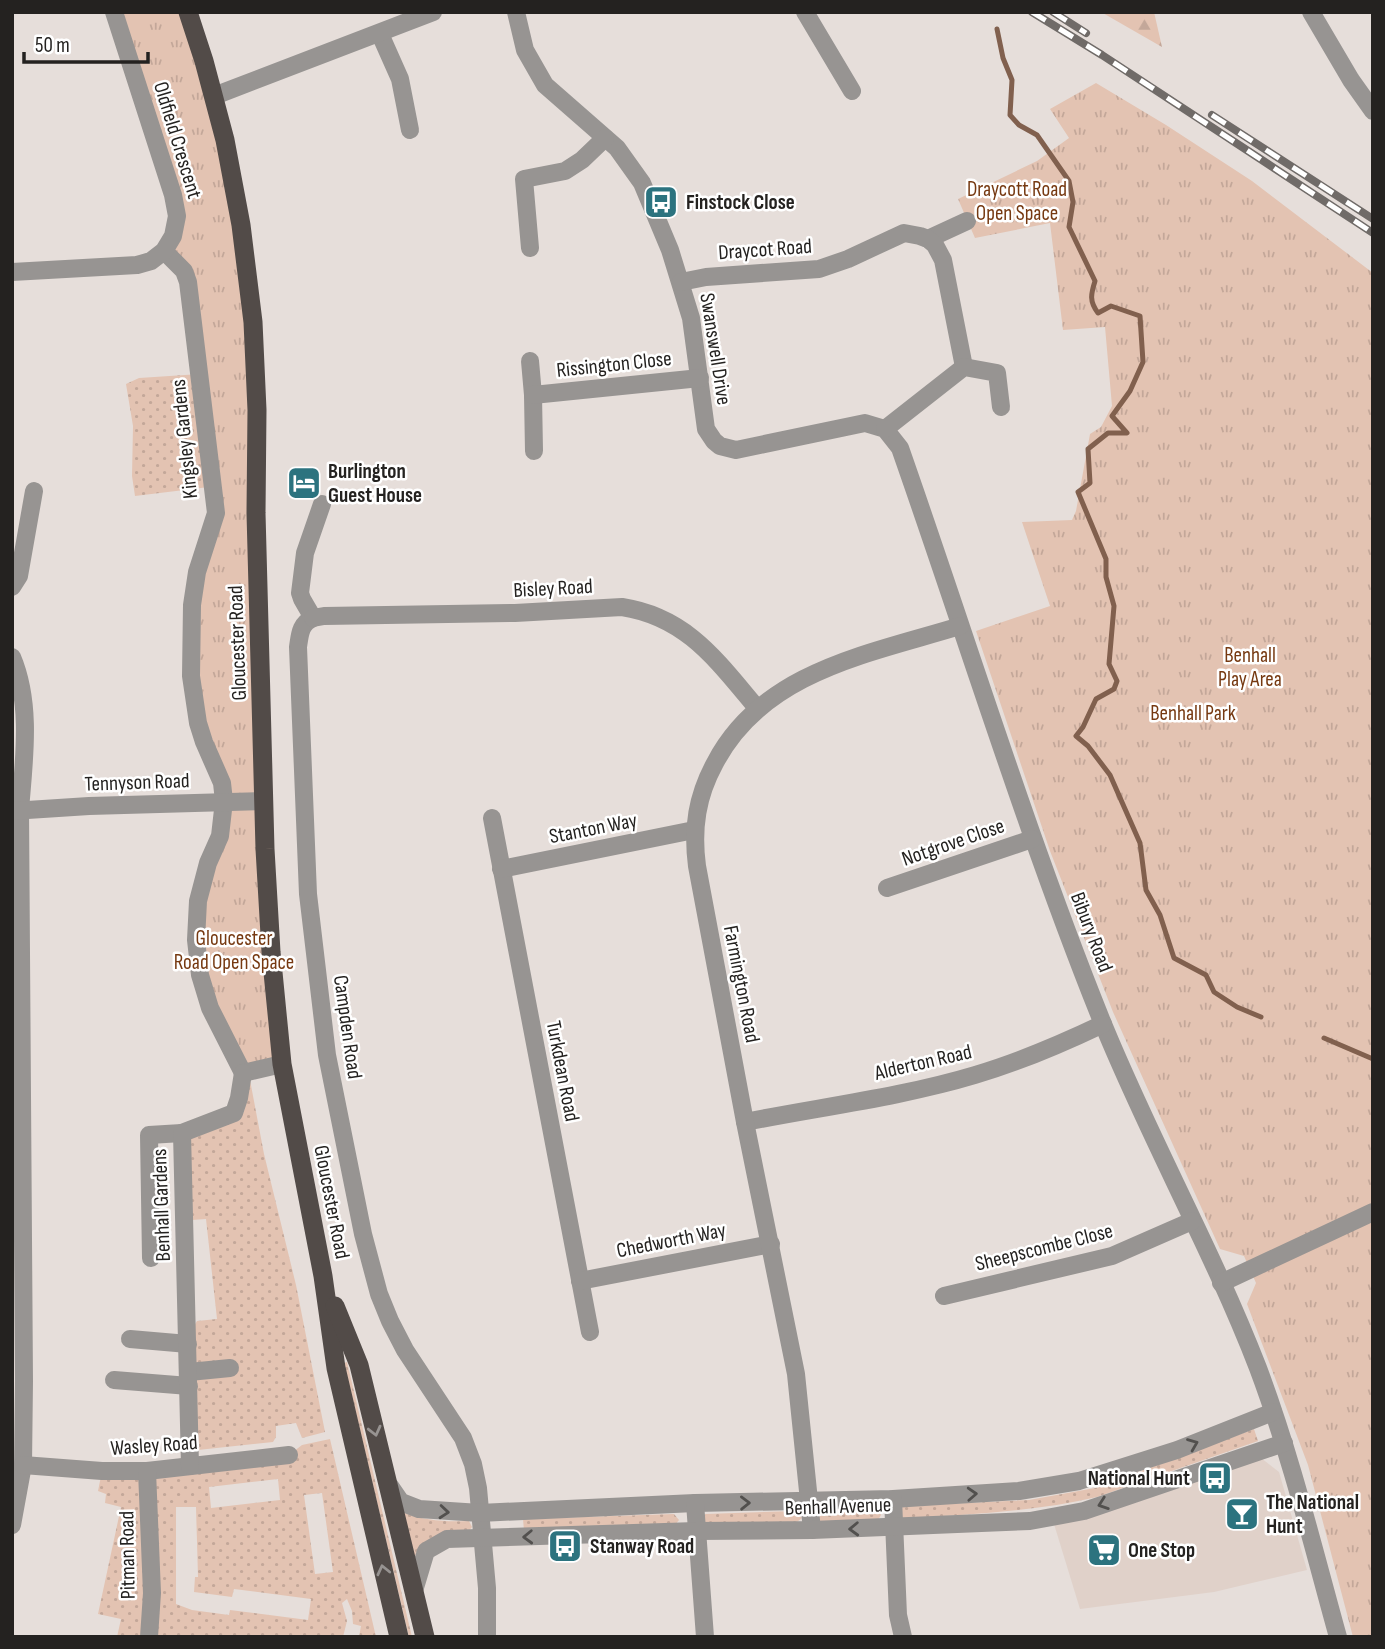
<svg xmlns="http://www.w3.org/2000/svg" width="1385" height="1649" font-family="'Sofia Sans Condensed',sans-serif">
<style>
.built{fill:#e0d1c9}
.grass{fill:url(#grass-dots);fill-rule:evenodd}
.forest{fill:url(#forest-firs)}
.park{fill:url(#park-tufts)}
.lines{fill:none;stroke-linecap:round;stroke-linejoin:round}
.stream{stroke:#81604e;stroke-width:5}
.minor{stroke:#979492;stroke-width:18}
.tertiary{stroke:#979492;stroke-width:18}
.trunk{stroke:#524b48;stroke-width:19}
.rail-casing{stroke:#706b68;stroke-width:8}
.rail{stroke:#fff;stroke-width:5;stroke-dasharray:16;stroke-linecap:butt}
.oneway{stroke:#979391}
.oneway2{stroke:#52504e}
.labels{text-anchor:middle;stroke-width:5;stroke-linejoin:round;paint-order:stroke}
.street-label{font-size:21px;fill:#242220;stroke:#fff}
.park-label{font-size:21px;fill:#763911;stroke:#fff}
.poi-label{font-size:21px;font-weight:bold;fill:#242220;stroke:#fff;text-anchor:start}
</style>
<defs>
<pattern id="grass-dots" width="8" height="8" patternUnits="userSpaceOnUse" patternTransform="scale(1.75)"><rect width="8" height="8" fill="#e3c3b2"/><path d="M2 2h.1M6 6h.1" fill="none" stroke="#c3a799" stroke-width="1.8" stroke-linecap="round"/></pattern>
<pattern id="forest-firs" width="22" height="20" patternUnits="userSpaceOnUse" patternTransform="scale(1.75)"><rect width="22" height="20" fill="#e3c3b2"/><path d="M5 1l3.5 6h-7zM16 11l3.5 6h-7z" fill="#c3a799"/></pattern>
<pattern id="park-tufts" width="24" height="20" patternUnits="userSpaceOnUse" patternTransform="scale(1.75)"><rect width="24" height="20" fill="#e3c3b2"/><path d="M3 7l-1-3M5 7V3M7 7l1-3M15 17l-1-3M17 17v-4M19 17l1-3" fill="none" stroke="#c3a799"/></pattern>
</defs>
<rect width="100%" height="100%" fill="#e6deda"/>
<polygon class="built" points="1261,1458 1279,1472 1307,1570 1214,1592 1080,1609 1054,1524"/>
<g class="grass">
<polygon points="200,374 209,487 135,496 132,476 133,426 126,384 139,378"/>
<polygon points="250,1080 264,1154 296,1285 325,1432 302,1438 296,1423 276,1426 276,1437 273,1442 198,1450 191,1331 197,1321 217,1319 206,1219 192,1220 189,1134 240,1120 244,1111"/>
<polygon points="347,1362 412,1637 409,1637 344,1363"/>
<path d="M 1254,1429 L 1258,1441 L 1097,1497 C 1034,1512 968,1514 903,1519 L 899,1512 L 903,1506 L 1029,1500 L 1095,1488 Z"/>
<path d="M 330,1439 L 376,1637 L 359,1637 L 361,1626 L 353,1624 L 352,1611 L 347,1599 L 342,1603 L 347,1621 L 343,1637 L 117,1637 L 121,1619 L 98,1614 L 121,1507 L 105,1503 L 106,1494 L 98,1491 L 102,1471 L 289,1455 L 302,1445 ZM 278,1479 L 280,1500 L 211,1508 L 209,1487 ZM 322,1493 L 333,1572 L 315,1574 L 304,1495 ZM 176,1507 L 196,1507 L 198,1577 L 195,1577 L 194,1592 L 232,1597 L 234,1589 L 311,1599 L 308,1620 L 230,1610 L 229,1615 L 192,1610 L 176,1604 Z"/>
<polygon points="878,1508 881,1515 878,1520 821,1523 816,1517 819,1510"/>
<polygon points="796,1511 802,1518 797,1522 705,1525 701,1520 705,1514"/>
<path d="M 403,1512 C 425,1521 445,1522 469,1521 L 472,1527 L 468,1532 L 425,1545 L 414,1557 Z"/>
<polygon points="674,1514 679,1520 675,1525 524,1531 523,1519"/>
</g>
<polygon class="forest" points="1101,12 1154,12 1162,47"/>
<g class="park">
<polygon points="114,12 188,12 241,225 282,1064 243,1073 210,1008 196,940 224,819 204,742 189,648 216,513 188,282 164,251 175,227"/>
<polygon points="1096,83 1166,125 1252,181 1373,273 1373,1637 1353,1637 1308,1465 1247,1304 1256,1283 1244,1256 1220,1249 1113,1012 1050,851 976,631 1050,606 1022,522 1072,520 1076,511 1090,434 1101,427 1112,406 1105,327 1063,330 1050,223 975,238 958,199 1037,161 1069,138 1050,109"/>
</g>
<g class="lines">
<g class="stream">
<path d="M 997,29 L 1003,58 L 1012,80 L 1010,115 L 1019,125 L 1037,135 L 1069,181 L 1073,202 L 1069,227 L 1095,281 C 1091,294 1089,301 1098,313 L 1111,306 L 1140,316 L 1143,362 L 1130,391 L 1112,416 L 1127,433 L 1108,433 L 1088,449 L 1090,483 L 1078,492 L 1106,559 L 1106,577 L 1114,606 L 1109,664 L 1117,681 L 1114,689 L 1096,699 L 1083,727 L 1076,736 L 1088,746 L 1110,775 L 1140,843 L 1146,890 L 1160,915 L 1174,958 L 1206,975 L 1214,992 L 1237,1007 L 1261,1017"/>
<polyline points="1324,1038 1373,1059"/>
</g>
<g class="minor">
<path d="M 516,12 L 525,50 L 545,85 L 617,148 L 642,183 L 670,250 L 691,318 L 706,429 L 714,441 L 720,446 L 736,450 L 865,423 L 885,429 L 900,448 C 967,639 1026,832 1101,1019 C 1149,1138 1212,1249 1258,1368 C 1291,1456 1313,1547 1338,1637"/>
<polyline points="805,12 852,91"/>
<polyline points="1311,12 1351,80 1373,111"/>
<polyline points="380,34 400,79 410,130"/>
<polyline points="214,96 433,12"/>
<polyline points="928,239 967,221"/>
<polyline points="530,248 524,179 565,171 582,160 605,138"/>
<polyline points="164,251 184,271 188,282 216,513 197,572 192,605 191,676 198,723 204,742 222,783 224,801 220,836 208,863 198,901 196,940 200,975 210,1008 243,1073"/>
<polyline points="12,272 137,265 151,261 164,251 173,236 177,216 173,195 114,12"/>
<polyline points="681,282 706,277 819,269 848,259 904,233 920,236 928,239 935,245 943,260 964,367"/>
<polyline points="530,361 533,395 534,451"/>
<polyline points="533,395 700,378"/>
<polyline points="885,429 964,367 997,373 1001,407"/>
<path d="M 322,504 L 305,553 L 300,593 L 302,599 L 313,618 C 300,624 300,634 298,647 L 308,894 L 327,1055 L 363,1234 L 379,1294 L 390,1321 L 405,1350 L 463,1438 L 473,1464 L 478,1488 L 487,1588 L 487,1637"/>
<polyline points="12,587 19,576 34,491"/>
<path d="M 313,618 L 324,616 L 515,613 L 622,607 C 687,617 717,661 757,708"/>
<path d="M 12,657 C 32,704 24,760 20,810 L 24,1381 L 23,1465 L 12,1525"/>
<polyline points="492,818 590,1332"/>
<polyline points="501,869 694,830"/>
<polyline points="887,888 1032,839"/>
<polyline points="243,1073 282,1064"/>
<path d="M 745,1122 C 820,1107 902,1097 975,1075 C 1019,1062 1061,1044 1103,1024"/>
<polyline points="151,1258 149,1135 182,1133"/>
<polyline points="580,1281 771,1244"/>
<polyline points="1221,1283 1373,1212"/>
<polyline points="944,1296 1112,1256 1192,1221"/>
<polyline points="130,1339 188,1344"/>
<polyline points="189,1372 230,1368"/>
<polyline points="114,1380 189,1386"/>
<polyline points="23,1465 102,1471 147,1471 289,1455"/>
<polyline points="190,1466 182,1133 234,1113 239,1098 243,1073"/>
<polyline points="147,1471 152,1593 149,1637"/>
<polyline points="390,1486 401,1502 419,1509 480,1513 695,1503 893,1499 1019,1491 1079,1481 1177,1450 1273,1412"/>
<polyline points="893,1499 898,1615 903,1637"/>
<polyline points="695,1503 705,1637"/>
<path d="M 812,1530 L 796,1374 L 745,1122 L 697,866 C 692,828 697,796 715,763 C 763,671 869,654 960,626"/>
<polyline points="414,1591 426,1551 447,1539 696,1531 812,1530 1030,1521 1084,1511 1284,1443"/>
</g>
<polyline class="tertiary" points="12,811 89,806 264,801"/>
<g class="trunk">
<polyline points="188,12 204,61 225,140 241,225 253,322 257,410 256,513 265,849 271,952 282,1064 323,1276 336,1368 399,1637"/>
<polyline points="335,1306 359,1365 425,1637"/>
</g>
<g class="rail-casing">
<g id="rail">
<polyline points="1032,12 1102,55 1373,233"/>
<polyline points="1053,12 1086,33"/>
<polyline points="1212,115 1373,219"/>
</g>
</g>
<use href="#rail" class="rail"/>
</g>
<defs><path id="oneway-chevron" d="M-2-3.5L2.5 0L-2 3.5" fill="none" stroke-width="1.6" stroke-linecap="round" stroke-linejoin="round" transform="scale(1.75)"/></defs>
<g class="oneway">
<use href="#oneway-chevron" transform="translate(375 1431) rotate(76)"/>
<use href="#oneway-chevron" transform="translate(383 1570) rotate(-103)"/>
</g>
<g class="oneway2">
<use href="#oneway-chevron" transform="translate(1193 1444) rotate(-22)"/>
<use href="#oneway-chevron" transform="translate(972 1494) rotate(-3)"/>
<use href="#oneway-chevron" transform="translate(745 1503) rotate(-1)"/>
<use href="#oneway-chevron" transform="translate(1103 1504) rotate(161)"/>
<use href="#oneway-chevron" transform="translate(444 1512) rotate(5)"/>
<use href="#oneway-chevron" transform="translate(854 1529) rotate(178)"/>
<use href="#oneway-chevron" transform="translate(528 1537) rotate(178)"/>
</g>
<defs>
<g id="bus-square" transform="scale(1.75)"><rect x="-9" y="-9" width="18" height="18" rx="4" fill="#2c737f" stroke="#fff"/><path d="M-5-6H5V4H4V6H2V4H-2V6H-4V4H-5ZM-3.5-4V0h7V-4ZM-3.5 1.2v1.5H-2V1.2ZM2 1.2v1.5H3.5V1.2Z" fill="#fff"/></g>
<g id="hotel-square" transform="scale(1.75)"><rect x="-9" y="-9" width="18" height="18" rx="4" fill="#2c737f" stroke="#fff"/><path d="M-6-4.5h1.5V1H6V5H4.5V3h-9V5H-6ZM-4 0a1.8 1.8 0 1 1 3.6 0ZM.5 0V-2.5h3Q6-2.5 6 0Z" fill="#fff"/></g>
<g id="bar-square" transform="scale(1.75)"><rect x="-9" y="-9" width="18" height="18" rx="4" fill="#2c737f" stroke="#fff"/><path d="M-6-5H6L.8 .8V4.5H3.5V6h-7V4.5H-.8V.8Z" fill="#fff"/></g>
<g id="supermarket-square" transform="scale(1.75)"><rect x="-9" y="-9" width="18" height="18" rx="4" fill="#2c737f" stroke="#fff"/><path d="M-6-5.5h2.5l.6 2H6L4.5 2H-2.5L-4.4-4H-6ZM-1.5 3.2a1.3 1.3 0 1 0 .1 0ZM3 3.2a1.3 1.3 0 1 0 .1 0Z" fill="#fff"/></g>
</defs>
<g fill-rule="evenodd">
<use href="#bus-square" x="661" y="202"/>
<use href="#hotel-square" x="304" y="483"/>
<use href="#bus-square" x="1215" y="1478"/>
<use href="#bar-square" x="1242" y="1514"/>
<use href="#bus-square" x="565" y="1546"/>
<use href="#supermarket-square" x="1104" y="1550"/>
</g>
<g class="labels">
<g class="street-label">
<text transform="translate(178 140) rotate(73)" y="7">Oldfield Crescent</text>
<text transform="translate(765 249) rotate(-4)" y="7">Draycot Road</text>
<text transform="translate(716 349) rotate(81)" y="7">Swanswell Drive</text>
<text transform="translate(614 364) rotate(-6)" y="7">Rissington Close</text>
<text transform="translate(184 439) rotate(-96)" y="7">Kingsley Gardens</text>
<text transform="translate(553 588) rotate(-3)" y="7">Bisley Road</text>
<text transform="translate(237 643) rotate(-92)" y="7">Gloucester Road</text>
<text transform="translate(137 782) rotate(-2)" y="7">Tennyson Road</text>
<text transform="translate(593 828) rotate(-11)" y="7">Stanton Way</text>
<text transform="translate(953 842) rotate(-19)" y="7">Notgrove Close</text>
<text transform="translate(1092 932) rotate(69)" y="7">Bibury Road</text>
<text transform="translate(742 984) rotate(79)" y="7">Farmington Road</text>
<text transform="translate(348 1027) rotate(82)" y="7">Campden Road</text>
<text transform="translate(923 1062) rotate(-13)" y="7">Alderton Road</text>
<text transform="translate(563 1071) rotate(79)" y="7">Turkdean Road</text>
<text transform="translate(332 1202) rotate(79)" y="7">Gloucester Road</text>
<text transform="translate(161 1205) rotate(-92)" y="7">Benhall Gardens</text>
<text transform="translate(671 1240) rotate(-11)" y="7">Chedworth Way</text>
<text transform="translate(1044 1247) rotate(-14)" y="7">Sheepscombe Close</text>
<text transform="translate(154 1445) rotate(-4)" y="7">Wasley Road</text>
<text transform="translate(838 1506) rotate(-2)" y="7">Benhall Avenue</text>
<text transform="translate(127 1555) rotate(-91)" y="7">Pitman Road</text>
</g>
<g class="park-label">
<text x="1017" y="196">Draycott Road<tspan x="1017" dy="24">Open Space</tspan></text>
<text x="1250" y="662">Benhall<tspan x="1250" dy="24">Play Area</tspan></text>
<text x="1193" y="720">Benhall Park</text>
<text x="234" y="945">Gloucester<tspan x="234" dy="24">Road Open Space</tspan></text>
</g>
<g class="poi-label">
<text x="686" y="209">Finstock Close</text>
<text x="328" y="478">Burlington<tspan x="328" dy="24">Guest House</tspan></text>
<text x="1190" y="1485" text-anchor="end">National Hunt</text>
<text x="1266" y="1509">The National<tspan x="1266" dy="24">Hunt</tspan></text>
<text x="590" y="1553">Stanway Road</text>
<text x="1128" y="1557">One Stop</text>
</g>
</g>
<rect width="1385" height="1649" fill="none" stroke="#242220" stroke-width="28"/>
<path d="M24 52v10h124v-10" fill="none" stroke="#242220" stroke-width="3.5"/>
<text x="35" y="52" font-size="21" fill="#242220" stroke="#ffffff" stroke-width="5" paint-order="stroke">50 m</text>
</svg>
